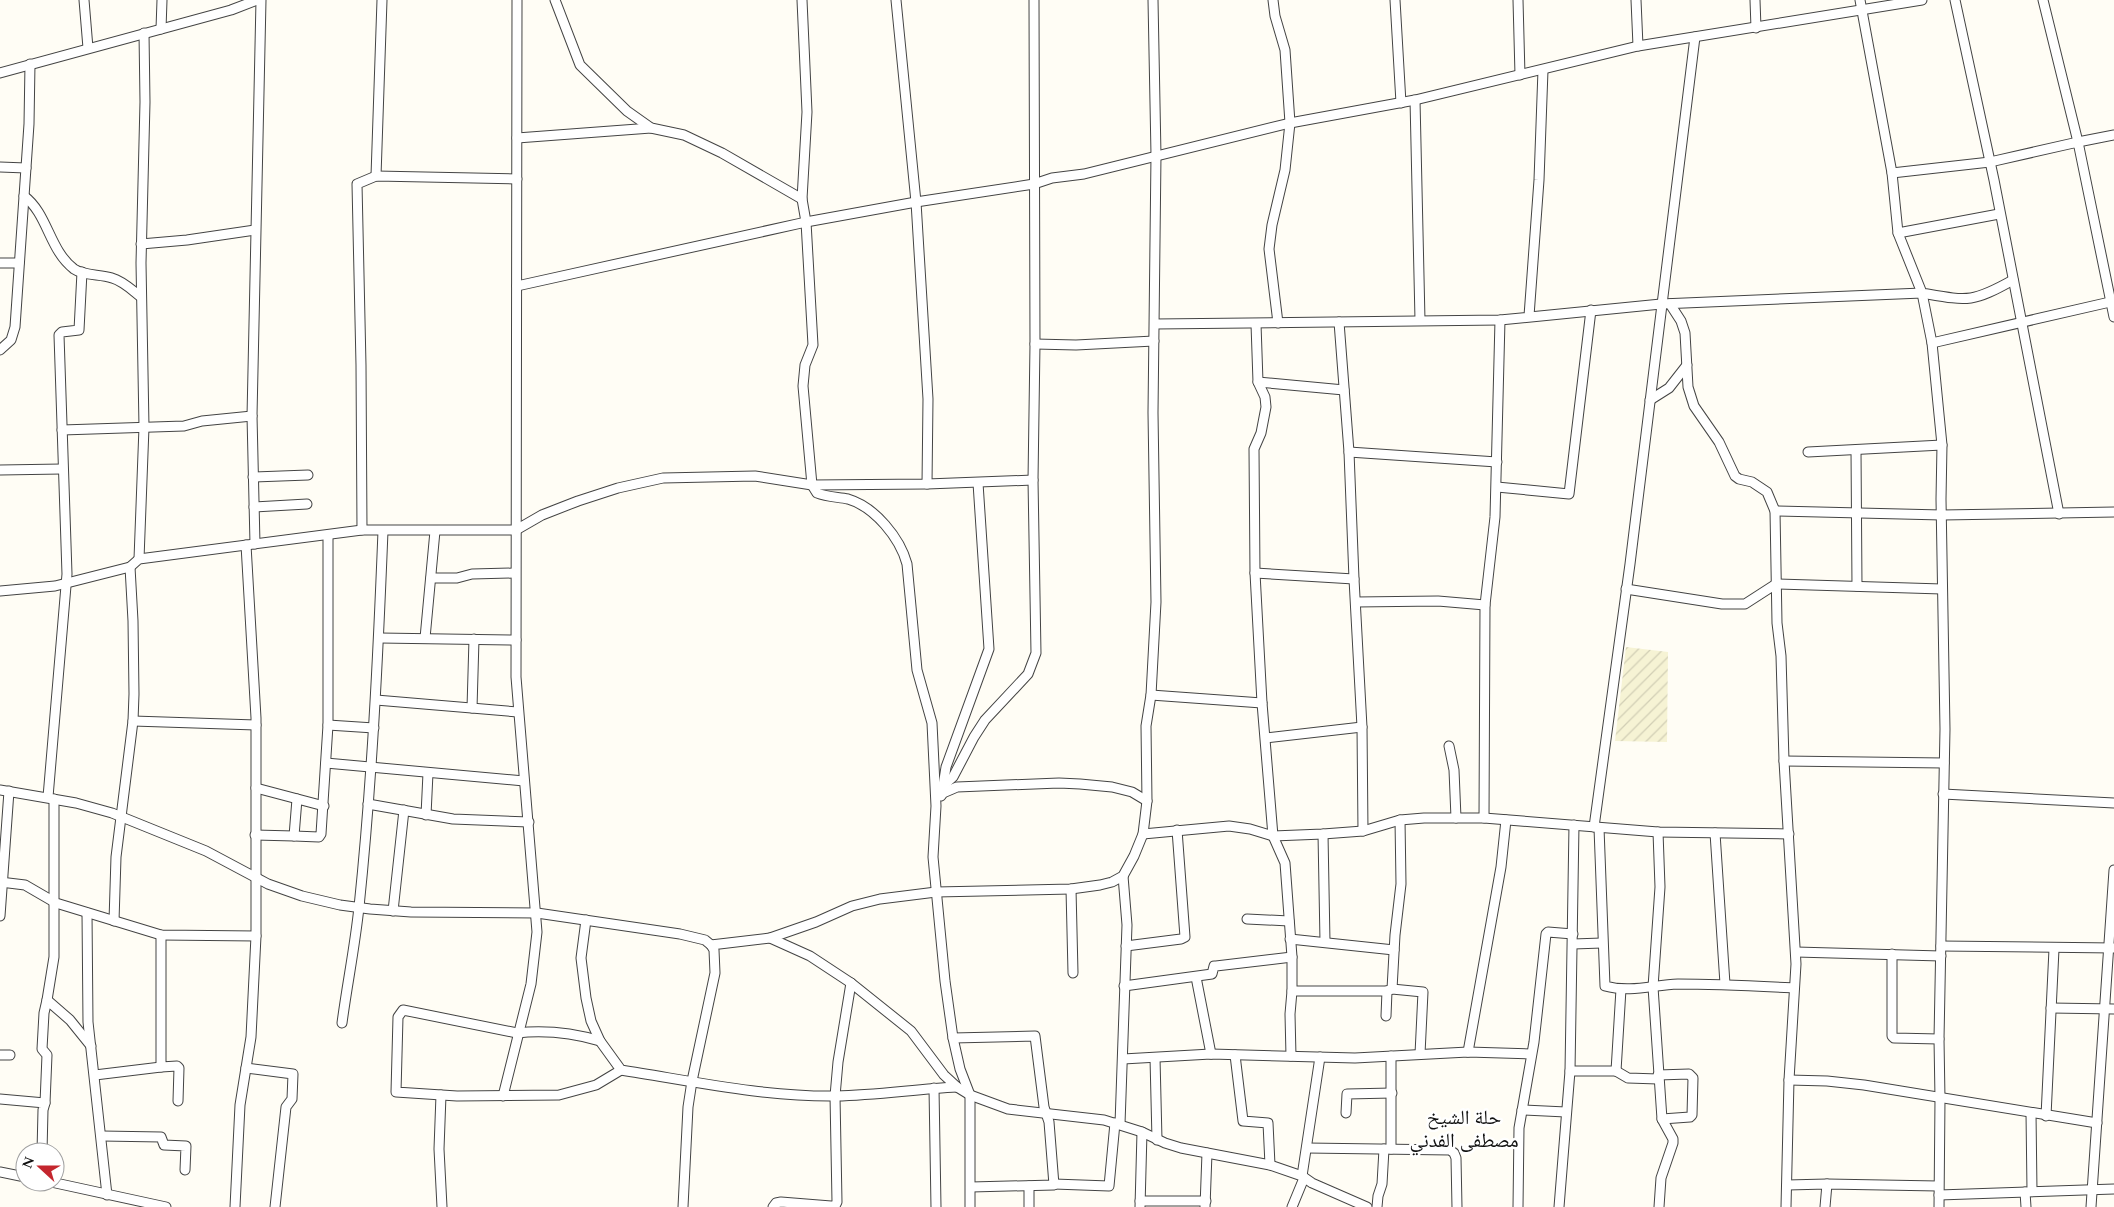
<svg xmlns="http://www.w3.org/2000/svg" width="2114" height="1207" font-family="Spectral,'Noto Naskh Arabic',serif">
<style>
.farmland{fill:url(#farmland-furrows)}
.lines{fill:none;stroke-linecap:round;stroke-linejoin:round}
.minor-casing{stroke:#444;stroke-width:11}
.minor{stroke:#fff;stroke-width:9}
.labels{text-anchor:middle;stroke-width:5;stroke-linejoin:round;paint-order:stroke}
.quarter-label{font-size:20px;fill:#111;stroke:#fff}
</style>
<defs>
<pattern id="farmland-furrows" width="10" height="10" patternUnits="userSpaceOnUse" patternTransform="scale(1.25)"><rect width="10" height="10" fill="#f6f3d4"/><path d="M-1 1l2-2M0 10L10 0M9 11l2-2" fill="none" stroke="#d2cfb5"/></pattern>
</defs>
<rect width="100%" height="100%" fill="#fffdf5"/>
<polygon class="farmland" points="1626,647 1668,652 1667,742 1615,741"/>
<g class="lines">
<g class="minor-casing">
<g id="minor">
<polyline points="84,0 88,48"/>
<polyline points="555,0 580,65 627,111 651,128 684,135 722,153 802,199"/>
<path d="M 802,0 L 807,112 L 802,199 L 806,222 L 813,345 L 805,365 L 803,386 L 812,485 L 817,493 C 827,497 838,497 848,499 C 875,507 900,538 907,564 L 917,670 L 932,723 L 936,806 L 933,857 L 945,981 L 953,1038 L 960,1069 L 970,1095 L 970,1207"/>
<polyline points="896,0 916,202 928,399 927,484"/>
<polyline points="1273,0 1275,16 1285,50 1290,123 1285,170 1272,225 1269,249 1278,323"/>
<polyline points="1395,0 1401,103"/>
<polyline points="1518,0 1520,75"/>
<polyline points="1636,0 1638,46"/>
<polyline points="1755,0 1756,28"/>
<path d="M 1860,0 L 1892,173 L 1898,233 L 1922,293 C 1968,301 1972,303 2013,280"/>
<polyline points="1955,0 1994,180 2059,514"/>
<polyline points="2043,0 2078,142 2114,135"/>
<polyline points="161,29 162,0"/>
<polyline points="0,73 231,10 257,0"/>
<polyline points="1415,100 1420,320"/>
<polyline points="517,138 651,128"/>
<polyline points="0,167 26,168"/>
<polyline points="1892,173 1990,162 2078,142 2114,317"/>
<polyline points="376,176 382,0"/>
<path d="M 24,196 C 48,214 49,250 74,269 C 84,276 100,274 112,278 C 123,281 132,290 141,297"/>
<polyline points="1898,233 1999,214"/>
<polyline points="141,244 187,240 255,230"/>
<polyline points="0,263 19,263"/>
<polyline points="517,286 806,222 916,202 1034,184 1052,178 1084,174 1290,123 1415,100 1638,46 1922,0"/>
<polyline points="1670,304 1681,321 1685,333 1688,387 1694,406 1719,442 1735,476 1739,479 1752,482 1767,492 1775,511 1777,623 1781,656 1784,761 1796,964 1789,1080 1786,1207"/>
<polyline points="1529,316 1539,180 1543,70"/>
<polyline points="1339,322 1349,452 1354,579 1362,727 1363,831"/>
<polyline points="1155,324 1500,320 1661,304 1922,293 1932,343 1942,445 1941,499 1945,729 1939,1039 1940,1099 1939,1207"/>
<polyline points="1256,324 1258,382 1265,397 1266,407 1261,433 1254,449 1255,573 1262,703 1273,836 1285,863 1292,957 1292,991 1290,1014 1291,1056"/>
<polyline points="1932,343 2110,302"/>
<polyline points="1035,344 1076,345 1154,341"/>
<polyline points="0,350 11,340 15,327 29,124 30,64"/>
<polyline points="1258,382 1344,390"/>
<polyline points="1650,400 1669,388 1687,365"/>
<polyline points="62,430 184,426 202,421 252,416"/>
<polyline points="1856,450 1857,586"/>
<polyline points="1349,452 1497,462"/>
<polyline points="1808,452 1942,445"/>
<polyline points="0,470 62,469"/>
<polyline points="253,477 308,475"/>
<polyline points="1497,487 1569,494 1591,310"/>
<polyline points="254,507 307,504"/>
<polyline points="1775,511 1942,515 2114,512"/>
<polyline points="362,530 361,365 357,184 376,176 517,179"/>
<polyline points="255,544 252,416 261,0"/>
<polyline points="139,559 144,427 141,263 145,102 144,33"/>
<polyline points="1255,573 1354,579"/>
<polyline points="431,578 457,578 472,574 515,573"/>
<polyline points="1626,589 1722,604 1745,604 1776,584 1942,589"/>
<polyline points="0,591 55,586 130,567 139,559 362,530 516,530 542,515 578,501 618,488 663,478 755,476 812,485 927,484 1033,480"/>
<polyline points="1356,602 1438,601 1485,605"/>
<polyline points="380,638 516,640"/>
<polyline points="425,638 435,531"/>
<polyline points="1151,695 1262,703"/>
<polyline points="376,700 518,712"/>
<polyline points="472,708 474,639"/>
<polyline points="133,721 256,725"/>
<polyline points="328,725 374,728"/>
<polyline points="1266,738 1362,727"/>
<polyline points="1449,746 1454,770 1456,818"/>
<polyline points="1784,761 1944,763"/>
<polyline points="326,763 524,781"/>
<polyline points="943,786 946,767 989,649 978,483"/>
<polyline points="256,788 324,806"/>
<polyline points="0,790 76,803 112,813 206,851 268,884 302,896 340,905 370,909 411,912 537,913 680,934 705,940 711,945 714,950 715,973 692,1081 688,1107 683,1207"/>
<polyline points="943,793 943,786 953,777 974,737 985,720 1028,674 1036,653 1033,480 1035,344 1034,0"/>
<polyline points="1943,794 2114,803"/>
<polyline points="941,796 943,793 957,787 1059,783 1080,784 1112,787 1132,792 1147,801"/>
<polyline points="48,797 67,574 59,335 62,332 79,330 82,272"/>
<polyline points="368,804 453,819 529,822"/>
<polyline points="426,815 428,773"/>
<polyline points="1484,818 1485,605 1495,517 1500,320"/>
<polyline points="1594,827 1630,564 1695,37"/>
<path d="M 1599,828 L 1605,986 C 1630,993 1653,985 1678,984 C 1717,984 1755,986 1794,988"/>
<polyline points="1658,832 1660,887 1653,987 1662,1119 1673,1139 1673,1143 1661,1178 1659,1207"/>
<polyline points="1715,833 1725,984"/>
<polyline points="1143,834 1229,826 1250,829 1273,836 1323,834 1363,831 1400,820 1424,818 1484,818 1658,832 1789,834"/>
<polyline points="1323,834 1325,942"/>
<polyline points="255,835 294,836 297,799"/>
<polyline points="294,836 319,837 321,834 328,725 328,535"/>
<polyline points="0,882 25,885 56,903 161,935 256,936"/>
<polyline points="1071,889 1073,973"/>
<polyline points="393,911 404,810"/>
<polyline points="87,913 88,1022 107,1195"/>
<polyline points="0,916 9,791"/>
<polyline points="1247,919 1289,921"/>
<path d="M 586,920 L 581,958 L 586,998 L 591,1021 L 600,1041 L 621,1070 C 692,1081 764,1097 836,1096 C 877,1095 917,1089 957,1087"/>
<polyline points="114,921 116,857 133,721 134,694 133,621 130,567"/>
<polyline points="161,935 161,1067 177,1066 179,1068 178,1101"/>
<polyline points="770,938 810,956 851,983 911,1031 944,1075 957,1087 970,1095 1008,1109 1104,1120 1142,1132 1165,1143 1181,1148 1270,1165 1302,1176 1312,1183 1367,1207"/>
<polyline points="1290,939 1394,950"/>
<polyline points="1573,944 1602,943"/>
<polyline points="711,945 770,938 816,922 852,906 880,899 936,892 1071,889 1100,885 1112,882 1123,876 1134,856 1143,834 1147,801 1146,726 1151,695 1156,602 1153,413 1156,155 1153,0"/>
<polyline points="1126,946 1181,939 1185,937 1177,830"/>
<polyline points="1941,946 2114,948"/>
<polyline points="1796,952 1941,956"/>
<polyline points="1892,954 1892,1036 1894,1038 1939,1039"/>
<polyline points="1196,977 1211,1054"/>
<polyline points="1124,986 1212,974 1214,966 1216,966 1292,957"/>
<polyline points="1392,989 1395,935 1401,884 1400,820"/>
<polyline points="1292,991 1387,991 1392,989 1423,992 1420,1054"/>
<polyline points="47,1000 54,957 54,799"/>
<polyline points="2051,1008 2114,1009"/>
<polyline points="1386,1016 1387,991"/>
<path d="M 342,1023 C 347,985 355,946 359,907 C 372,782 378,657 383,531"/>
<polyline points="953,1038 1035,1036 1044,1107 1049,1122 1054,1185 971,1187"/>
<path d="M 600,1041 C 573,1033 545,1030 517,1033 L 403,1010 L 398,1017 L 396,1092 L 457,1096 L 559,1095 L 596,1085 L 621,1070"/>
<polyline points="1468,1052 1501,867 1506,820"/>
<polyline points="0,1055 10,1055"/>
<polyline points="1235,1055 1243,1121 1268,1123 1270,1165"/>
<polyline points="1155,1058 1157,1140"/>
<polyline points="1123,1059 1211,1054 1355,1058 1468,1052 1531,1054"/>
<polyline points="246,1068 293,1074 292,1099 286,1107 275,1207"/>
<polyline points="1570,1071 1616,1071 1621,989"/>
<polyline points="1616,1071 1628,1078 1658,1079"/>
<polyline points="95,1075 161,1067"/>
<polyline points="1658,1075 1689,1074 1693,1078 1692,1115 1690,1117 1662,1119"/>
<polyline points="1789,1080 1827,1081 1864,1085 2097,1123"/>
<polyline points="934,1088 936,1207"/>
<polyline points="441,1095 439,1149 442,1207"/>
<polyline points="503,1096 531,984 537,932 516,677 517,0"/>
<polyline points="0,1099 45,1103 43,1110 42,1152"/>
<polyline points="45,1103 47,1055 42,1049 44,1013 47,1000 70,1020 91,1046"/>
<polyline points="1522,1110 1566,1112"/>
<polyline points="1346,1113 1347,1094 1392,1093"/>
<polyline points="2031,1113 2032,1191"/>
<polyline points="2046,1116 2054,949"/>
<polyline points="1120,1124 1127,925 1123,876"/>
<polyline points="102,1136 161,1137 164,1145 186,1146 185,1170"/>
<polyline points="1307,1148 1450,1150 1454,1153 1456,1158 1457,1207"/>
<polyline points="1391,1149 1391,1056"/>
<polyline points="0,1172 25,1177"/>
<polyline points="1302,1176 1320,1057"/>
<polyline points="51,1182 166,1207"/>
<polyline points="1054,1184 1109,1186 1115,1123"/>
<polyline points="1787,1185 1827,1184 1938,1186"/>
<polyline points="2025,1192 2026,1207"/>
<polyline points="1939,1195 2114,1189"/>
<polyline points="1140,1201 1206,1201"/>
<polyline points="235,1207 240,1105 251,1037 256,936 256,718 246,545"/>
<polyline points="773,1207 776,1203 781,1202 831,1206 835,1206 837,1202 835,1096 838,1062 851,983"/>
<polyline points="1029,1207 1029,1186"/>
<polyline points="1140,1207 1142,1132"/>
<polyline points="1205,1207 1207,1153"/>
<polyline points="1292,1207 1304,1178"/>
<polyline points="1377,1207 1378,1196 1382,1184 1384,1149"/>
<polyline points="1518,1207 1519,1128 1534,1042 1546,934 1548,932 1573,934"/>
<polyline points="1559,1207 1570,1071 1574,825"/>
<polyline points="1825,1207 1827,1184"/>
<polyline points="2091,1207 2114,870"/>
</g>
</g>
<use href="#minor" class="minor"/>
</g>
<g class="labels">
<g class="quarter-label">
<text x="1464" y="1124">حلة الشيخ<tspan x="1464" dy="23">مصطفى الفدني</tspan></text>
</g>
</g>
<g transform="translate(40 1167) rotate(291)"><circle r="24" fill="#ffffff" stroke="#a0a0a0"/>
<path d="M0-4L9 19L0 12L-9 19Z" fill="#c4262e"/>
<text y="-8" font-size="14" font-weight="bold" text-anchor="middle" fill="#111111">N</text>
</g>
</svg>
